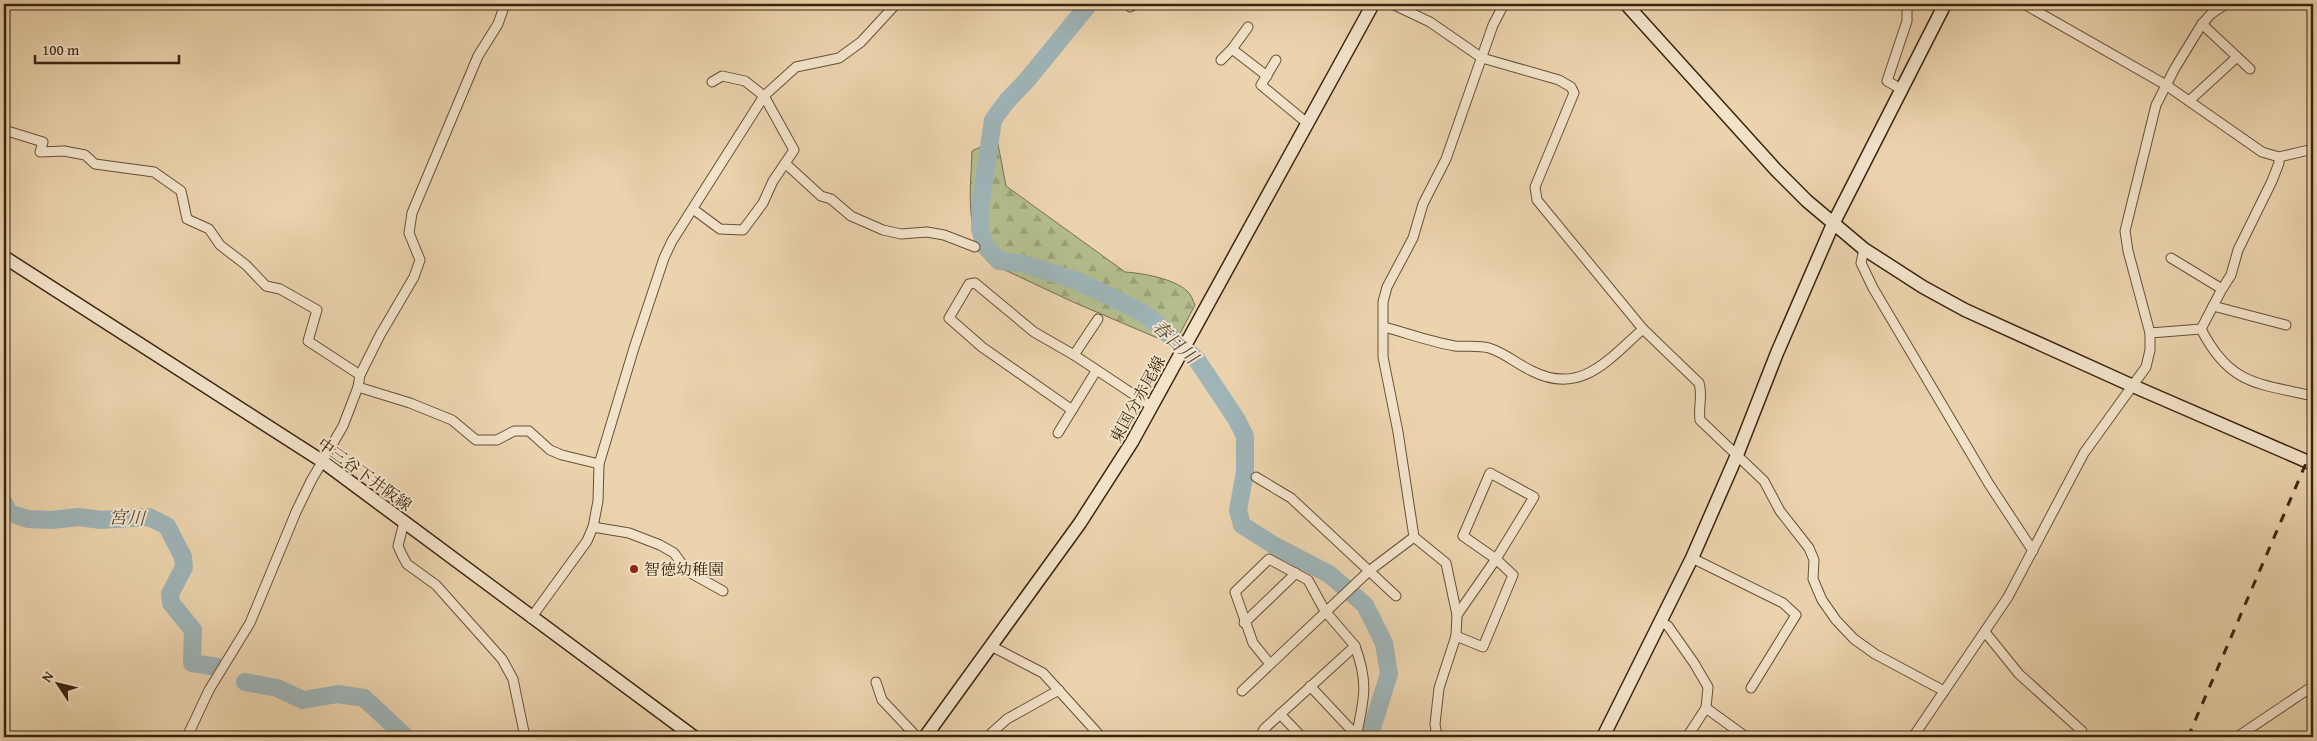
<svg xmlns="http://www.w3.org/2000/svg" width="2317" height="741" font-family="'Gentium Book Plus','Noto Serif JP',serif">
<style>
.forest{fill:url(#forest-firs);stroke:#76704e}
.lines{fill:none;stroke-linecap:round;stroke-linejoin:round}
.river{stroke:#9eb4b7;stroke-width:18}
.street-casing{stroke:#665036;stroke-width:11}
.secondary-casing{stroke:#3a240e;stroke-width:15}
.street{stroke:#f2e2ca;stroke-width:9}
.secondary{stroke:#f2e2ca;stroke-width:12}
.rail{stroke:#3a240e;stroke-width:3;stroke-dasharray:9 9;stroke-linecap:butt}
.poi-dot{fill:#8f2418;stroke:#f2e2ca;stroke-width:2}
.labels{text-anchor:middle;stroke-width:4;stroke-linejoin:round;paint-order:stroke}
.street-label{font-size:16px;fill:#3a240e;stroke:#f2e2ca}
.poi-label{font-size:16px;fill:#3a240e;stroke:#f2e2ca;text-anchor:start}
.water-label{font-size:18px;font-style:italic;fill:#534838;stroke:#f2e2ca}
</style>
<defs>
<pattern id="forest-firs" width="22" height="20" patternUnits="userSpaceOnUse" patternTransform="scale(1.25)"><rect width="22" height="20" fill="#b3bd8d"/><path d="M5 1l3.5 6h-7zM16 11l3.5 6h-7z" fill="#9ba278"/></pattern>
</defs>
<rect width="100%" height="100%" fill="#ebd3ad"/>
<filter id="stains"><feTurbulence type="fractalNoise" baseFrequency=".004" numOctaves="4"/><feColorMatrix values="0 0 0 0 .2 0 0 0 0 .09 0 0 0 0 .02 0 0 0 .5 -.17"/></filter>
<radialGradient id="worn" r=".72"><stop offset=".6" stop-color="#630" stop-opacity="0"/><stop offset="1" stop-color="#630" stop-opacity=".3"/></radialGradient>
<path class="forest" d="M 997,139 L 1006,186 L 1125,272 C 1142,273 1175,279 1187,291 C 1191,294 1193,301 1195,305 L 1174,345 L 1073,302 L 992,264 C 963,234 971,189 972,151 Z"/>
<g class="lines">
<g class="river">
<polyline points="1089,4 1027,80 1007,101 993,120 981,201 980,229 985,246 999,261 1021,263 1077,281 1130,306 1149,317 1197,360 1237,420 1245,436 1245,472 1238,510 1242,525 1275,546 1329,574 1365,605 1384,643 1389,674 1372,728 1372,737"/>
<polyline points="4,503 9,513 28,519 51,520 79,517 101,520 149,517 167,526 183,557 184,567 170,594 171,603 193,630 192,663 218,667"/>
<polyline points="245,682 277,688 303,700 338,694 364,698 406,737"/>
</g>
<g class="street-casing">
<g id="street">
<path d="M 1392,4 L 1430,22 L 1482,58 L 1559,80 L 1571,87 L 1574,93 L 1535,187 L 1537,200 L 1643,329 L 1699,383 C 1703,395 1698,407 1700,420 L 1764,481 L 1780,511 L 1809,548 L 1814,560 L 1813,579 L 1822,600 L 1836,620 L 1854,639 L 1875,654 L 1944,691"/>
<polyline points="2024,4 2166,85 2262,152 2279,157 2313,149"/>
<polyline points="1130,7 1135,4"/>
<polyline points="2202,24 2250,69"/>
<polyline points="1232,49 1248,27"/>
<polyline points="1221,60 1232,49 1267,76"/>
<polyline points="1276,60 1261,85 1307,123"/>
<polyline points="1901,89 1887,81 1907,21 1907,4"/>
<polyline points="2189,101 2237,57"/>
<polyline points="4,130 43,142 40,152 64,151 85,155 95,164 154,172 181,191 187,219 209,229 220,245 246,265 266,286 280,289 317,310 308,341 360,375"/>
<polyline points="786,164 821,196 831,199 851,216 883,230 901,234 927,232 944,235 975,247"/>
<polyline points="693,209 720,229 743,230 763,203 773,181 794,150 764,96 745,81 722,76 712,82"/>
<polyline points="1864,249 1861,263 1873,288 1989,484 2033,551"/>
<polyline points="2171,258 2222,289"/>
<polyline points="2213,306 2286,325"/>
<path d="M 1384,327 C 1407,333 1431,342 1455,346 C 1466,347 1478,345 1489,348 C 1505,353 1517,364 1532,371 C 1581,396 1609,359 1643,329"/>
<path d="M 2201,329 C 2230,385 2256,383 2313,396"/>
<polyline points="2150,333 2201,329 2222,289 2231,275 2238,250 2272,181 2279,163 2279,157"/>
<polyline points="1074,355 1098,319"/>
<polyline points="358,387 410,403 452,420 476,440 497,440 514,431 529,431 550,450 562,455 599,464"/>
<polyline points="1072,410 982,347 949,318 969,284 975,283 1034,332 1074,355 1151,406"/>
<polyline points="1058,433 1096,371"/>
<polyline points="1256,477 1291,498 1396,596"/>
<polyline points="404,522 398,546 402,555 407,564 436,585 502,659 513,679 525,737"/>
<polyline points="593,527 629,533 660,545 674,553 687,571 723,591"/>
<polyline points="1692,558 1783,603 1796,615 1751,688"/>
<polyline points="531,618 587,541 593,527 598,501 599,464 634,348 664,258 672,241 764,96 796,67 839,58 861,42 896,4"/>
<polyline points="1660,621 1668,626 1694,663 1708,687 1706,708 1687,737"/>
<polyline points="1244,623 1296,573"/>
<polyline points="1985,632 2019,674 2082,731 2077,737"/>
<polyline points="1456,636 1483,647 1513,575 1496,559 1463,536 1490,473 1534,497 1496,559 1457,615"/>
<polyline points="991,646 1043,673 1101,737"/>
<path d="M 1355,646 C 1369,684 1364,699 1356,737"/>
<polyline points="876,682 882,700 917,737"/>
<polyline points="1310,686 1357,736"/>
<polyline points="1242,691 1369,571 1414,537"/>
<polyline points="1706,708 1746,737"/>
<polyline points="1280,714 1302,737"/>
<polyline points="187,737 209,690 250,623 296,512 311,481 343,426 358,387 360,375 380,335 414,277 420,260 409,233 412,213 478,56 498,24 505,4"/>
<polyline points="987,737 1007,719 1059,690"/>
<polyline points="1260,737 1264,729 1355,646 1325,611 1308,580 1269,559 1235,592 1253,643 1270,664"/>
<polyline points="1437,737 1435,724 1439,688 1456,636 1457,615 1446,563 1414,537 1398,432 1383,357 1383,302 1387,287 1413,238 1423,204 1446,159 1493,25 1504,4"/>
<polyline points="1913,737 2008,597 2084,453 2146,367 2150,350 2150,333 2128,251 2125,231 2156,105 2175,68 2202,24 2211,14 2226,4"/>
<polyline points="2237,737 2313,686"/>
</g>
</g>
<g class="secondary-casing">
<g id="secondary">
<polyline points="1626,4 1776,170 1807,201 1864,249 1923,287 1965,310 2133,386 2313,464"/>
<polyline points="4,257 322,461 694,737"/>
<polyline points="925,737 1080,523 1132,442 1373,4"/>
<polyline points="1603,737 1692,558 1737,455 1777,353 1833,224 1945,4"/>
</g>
</g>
<use href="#street" class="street"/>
<use href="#secondary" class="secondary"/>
<polyline class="rail" points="2188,737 2313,447"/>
</g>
<circle class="poi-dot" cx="634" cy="569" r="5"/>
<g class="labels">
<g class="street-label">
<text transform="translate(1137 399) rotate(-61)" y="6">東国分赤尾線</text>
<text transform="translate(365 474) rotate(36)" y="6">中三谷下井阪線</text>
</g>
<g class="poi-label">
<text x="644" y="575">智徳幼稚園</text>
</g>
<g class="water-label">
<text transform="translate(1175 342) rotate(43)" y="6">春日川</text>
<text transform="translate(127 518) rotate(2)" y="6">宮川</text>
</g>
</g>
<rect width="2317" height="741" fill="none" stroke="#ebd3ad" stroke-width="20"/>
<rect x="5" y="5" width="2307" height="731" fill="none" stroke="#3a240e" stroke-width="2.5"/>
<rect x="10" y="10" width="2297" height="721" fill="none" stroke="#3a240e"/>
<g transform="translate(58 684) rotate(305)" stroke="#f2e2ca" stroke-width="4" paint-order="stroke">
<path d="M0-4L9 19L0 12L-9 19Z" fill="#3a240e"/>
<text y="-8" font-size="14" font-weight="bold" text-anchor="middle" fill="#3a240e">N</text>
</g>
<path d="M35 55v8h144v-8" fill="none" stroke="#3a240e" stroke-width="2.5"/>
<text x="42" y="55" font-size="15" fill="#3a240e" stroke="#f2e2ca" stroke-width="4" paint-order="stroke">100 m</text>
<rect width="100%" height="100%" filter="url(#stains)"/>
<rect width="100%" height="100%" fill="url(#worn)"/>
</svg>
